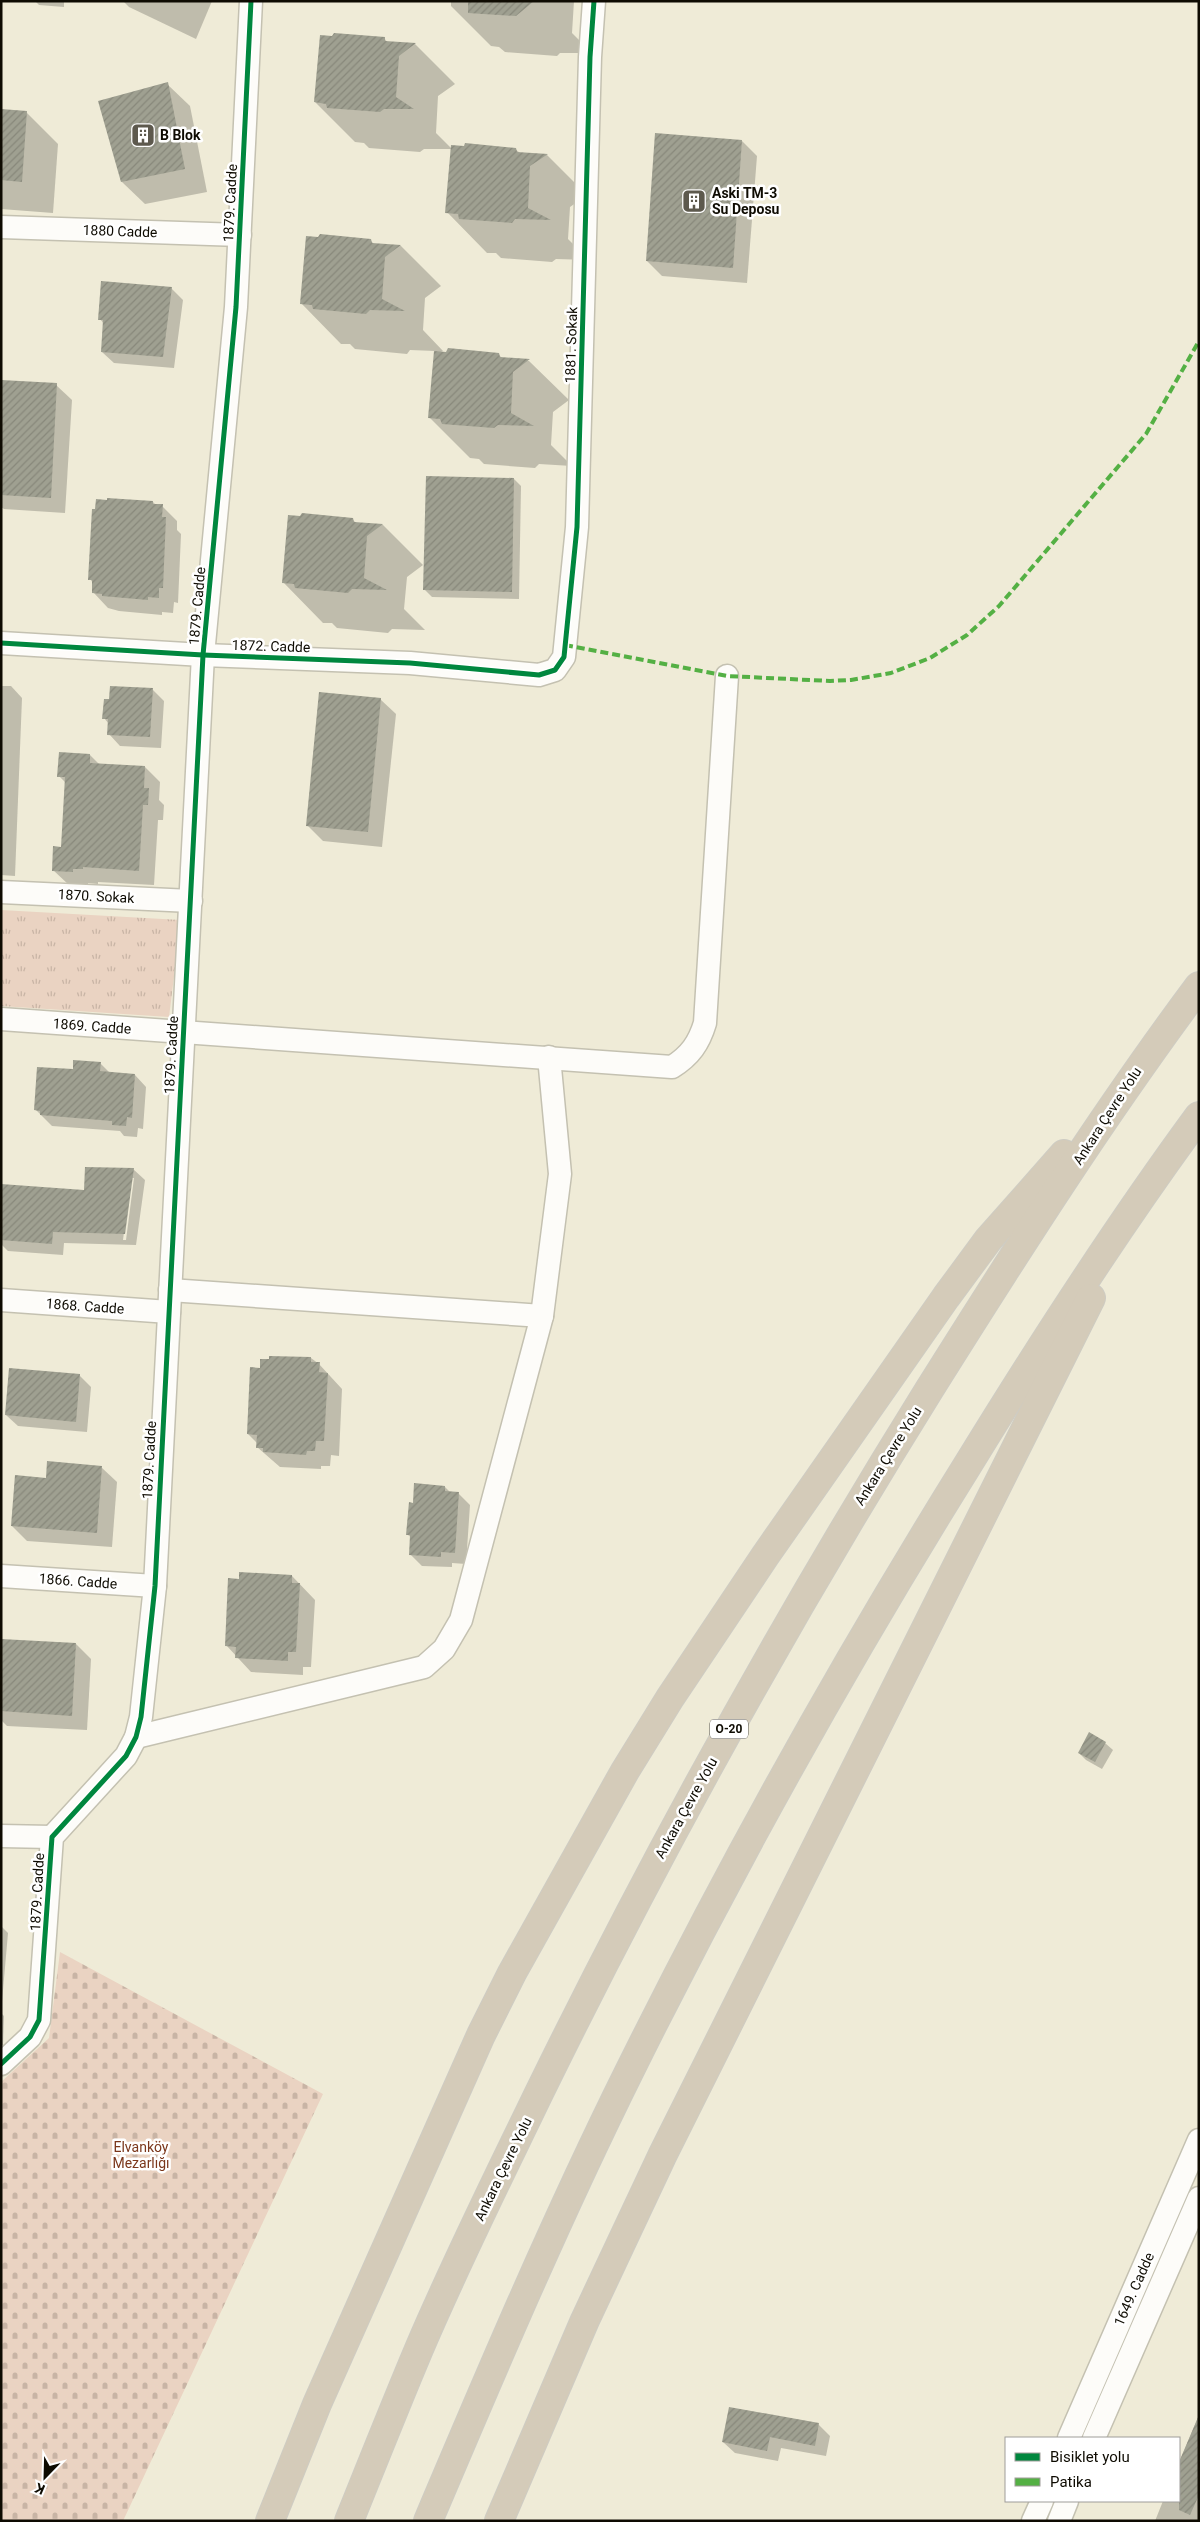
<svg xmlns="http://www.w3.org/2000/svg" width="1200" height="2522" font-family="Roboto,sans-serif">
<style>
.grass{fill:url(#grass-tufts)}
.cemetery{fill:url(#cemetery-stones)}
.shadow{fill:#0003;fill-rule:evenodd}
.building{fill:url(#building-hatch)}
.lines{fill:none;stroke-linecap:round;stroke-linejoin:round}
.minor-casing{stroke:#c4c1b1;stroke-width:25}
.motorway-casing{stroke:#ceccc3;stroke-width:30}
.minor{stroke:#fdfcf9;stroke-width:22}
.motorway{stroke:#d4cbb9;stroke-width:28}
.quiet{stroke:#54b044;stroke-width:4;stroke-dasharray:8 4;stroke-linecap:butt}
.cycleway-casing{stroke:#fff;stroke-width:8}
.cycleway{stroke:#00873e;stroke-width:5}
.labels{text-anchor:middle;stroke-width:5;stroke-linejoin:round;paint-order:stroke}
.shield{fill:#fff;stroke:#56544e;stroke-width:1}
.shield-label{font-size:12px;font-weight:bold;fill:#0e0b02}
.poi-label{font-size:14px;font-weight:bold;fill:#0e0b02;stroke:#fff;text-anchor:start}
.street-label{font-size:14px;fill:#0e0b02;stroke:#fff}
.park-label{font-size:14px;fill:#7b371b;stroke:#fff}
</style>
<defs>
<pattern id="grass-tufts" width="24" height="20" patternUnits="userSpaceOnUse" patternTransform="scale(1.25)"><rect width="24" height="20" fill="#ead3c2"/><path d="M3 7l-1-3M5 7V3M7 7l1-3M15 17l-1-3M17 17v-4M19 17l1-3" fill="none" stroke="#c8b4a5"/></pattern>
<pattern id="cemetery-stones" width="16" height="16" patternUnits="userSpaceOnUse" patternTransform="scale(1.25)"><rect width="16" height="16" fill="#ead3c2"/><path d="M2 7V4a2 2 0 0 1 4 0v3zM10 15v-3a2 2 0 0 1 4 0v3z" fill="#c8b4a5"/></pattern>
<pattern id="building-hatch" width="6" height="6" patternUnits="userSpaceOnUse" patternTransform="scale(1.25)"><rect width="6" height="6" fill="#9fa091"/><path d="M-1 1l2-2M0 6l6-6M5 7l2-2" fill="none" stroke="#88887b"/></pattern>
</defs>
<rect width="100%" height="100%" fill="#efebd7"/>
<polygon class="grass" points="1,910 181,920 169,1017 1,1006"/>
<polygon class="cemetery" points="60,1952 323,2094 123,2521 1,2521 1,2082 49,2038"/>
<g class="shadow">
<polygon points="35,1 64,1 64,7 39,5"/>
<polygon points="123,1 212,1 196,39 129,7"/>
<polygon points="451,1 574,1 572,33 592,53 560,53 557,56 505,52 499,47 491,46 451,6"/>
<polygon points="384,38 388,43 415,44 455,84 438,96 436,133 452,149 515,149 520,153 547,155 587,195 570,207 568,239 589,260 556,259 552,262 501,258 496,253 487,253 447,212 452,149 424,149 420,152 369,148 364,143 355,142 315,102"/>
<polygon points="167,84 190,106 207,192 145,204 122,182"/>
<polygon points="1,110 26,112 58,144 53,213 1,209"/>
<polygon points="742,141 757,156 747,283 662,276 647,261"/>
<polygon points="370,240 374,244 401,246 441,286 425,298 423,330 443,351 439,353 498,354 503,359 529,361 569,400 553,412 551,445 572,466 539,464 535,468 484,464 479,459 470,458 430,418 435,351 410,350 407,354 355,349 350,344 341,344 301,303"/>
<polygon points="171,288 183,300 174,368 114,363 102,352 104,324 100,319"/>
<polygon points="1,382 56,385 72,400 65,513 4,509 1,507"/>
<polygon points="514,479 521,486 519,599 432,597 424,589"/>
<polygon points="153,502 156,505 162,506 177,521 177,530 181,534 178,603 174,602 173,613 162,612 162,615 119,611 108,608 93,592 93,583 90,579"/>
<polygon points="352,519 356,523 383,525 423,565 407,577 404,609 425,630 392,629 388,633 337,628 332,623 323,623 283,582"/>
<polygon points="1,686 11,686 22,698 15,876 1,875"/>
<polygon points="153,690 164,701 161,748 120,746 109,734 109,724 104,718"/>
<polygon points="380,699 396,714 382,847 323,841 308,826"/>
<polygon points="90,755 99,764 145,767 160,782 159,800 164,805 163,820 158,820 154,885 98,882 98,884 88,883 88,887 69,885 53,870 62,848 66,783 59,776"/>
<polygon points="100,1063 110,1073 135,1075 146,1087 143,1129 138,1128 137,1137 124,1136 120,1131 52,1126 36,1110 74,1071"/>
<path d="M 133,1169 L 145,1180 L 136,1245 L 64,1243 L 63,1255 L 8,1251 L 1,1244 L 1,1185 L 85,1192 ZM 131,1178 L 134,1178 L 126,1240 L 123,1240 Z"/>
<polygon points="311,1358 319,1364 342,1389 339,1456 331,1455 330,1466 321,1466 321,1469 280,1467 257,1447 257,1443 248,1434 261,1369"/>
<polygon points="80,1376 91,1387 87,1432 18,1426 6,1415"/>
<polygon points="101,1467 117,1482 112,1547 27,1541 12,1526"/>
<polygon points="445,1487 451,1493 458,1493 470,1505 466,1564 452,1563 452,1567 422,1566 410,1554 412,1538 408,1535 414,1504"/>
<polygon points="292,1576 315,1600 311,1667 303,1667 303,1675 251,1672 226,1645"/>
<polygon points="1,1640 76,1644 91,1659 87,1730 7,1726 1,1720"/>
<polygon points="1105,1743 1113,1750 1102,1769 1086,1760 1079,1753"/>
<polygon points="1,1926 8,1933 1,2013"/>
<polygon points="1,2013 4,2016 3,2045 1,2045"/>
<polygon points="1199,2415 1199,2521 1155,2521 1163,2501 1179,2501 1179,2463"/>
<polygon points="818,2424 830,2436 826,2456 781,2448 778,2461 735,2453 723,2442"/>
</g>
<g class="building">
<polygon points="468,1 534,1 516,16 468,13"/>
<polygon points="334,33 385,37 385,41 416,43 399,56 396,97 414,109 384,109 380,112 327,108 326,104 314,102 320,35 332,36"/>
<polygon points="168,82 185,169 121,182 98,101"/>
<polygon points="1,109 27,111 22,182 1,180"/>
<polygon points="655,133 742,140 733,268 646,261"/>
<polygon points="465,143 516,148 517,152 548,154 530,166 528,208 551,220 515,219 512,223 459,219 458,214 445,213 451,145 464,146"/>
<polygon points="320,234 371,239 372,243 401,245 385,257 382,299 405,311 370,310 366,314 313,309 312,305 300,304 306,236 318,237"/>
<polygon points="101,281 172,287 163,357 101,352 103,320 98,320"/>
<polygon points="448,348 499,353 500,357 530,359 513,372 511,413 534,426 498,425 494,428 442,424 440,419 428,418 434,351 446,352"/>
<polygon points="1,380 57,383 51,498 1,495"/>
<polygon points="426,476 514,478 512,592 423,590"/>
<polygon points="107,498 153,501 153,504 163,504 162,517 166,517 163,588 159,588 159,598 148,597 148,600 102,596 102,594 92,593 92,580 88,580 92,509 95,509 96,499 107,500"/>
<polygon points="302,513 353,518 354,522 383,524 367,536 364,578 387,590 352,589 348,593 295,588 294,584 282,583 288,515 300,516"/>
<polygon points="110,686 153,688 150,737 107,735 108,719 102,719 104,699 109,699"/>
<polygon points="319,692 381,698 368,832 306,826"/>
<polygon points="59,752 90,754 90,763 145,766 144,788 149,788 148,805 143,805 139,871 83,867 83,869 73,869 73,872 52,871 53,846 61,847 65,777 57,777"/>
<polygon points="73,1060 101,1062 100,1071 135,1074 132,1118 127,1117 126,1126 112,1125 112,1121 40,1115 40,1111 34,1110 37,1067 73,1069"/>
<polygon points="85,1167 134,1168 125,1234 53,1232 52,1244 1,1240 1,1184 84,1190"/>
<polygon points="269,1356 311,1357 311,1362 320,1362 319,1372 328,1373 324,1441 316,1441 315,1451 307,1451 306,1455 263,1452 263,1448 256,1448 257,1435 247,1434 250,1367 260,1368 260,1359 269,1359"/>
<polygon points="9,1368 80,1374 76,1422 5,1415"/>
<polygon points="47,1461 102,1466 97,1533 11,1526 15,1475 46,1478"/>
<polygon points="414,1483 445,1486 445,1491 459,1492 455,1553 441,1552 441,1557 409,1555 410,1535 406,1535 409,1502 413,1503"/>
<polygon points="239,1572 292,1575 292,1583 300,1583 296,1652 288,1652 288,1661 235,1658 236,1647 225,1646 228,1578 239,1579"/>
<polygon points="1,1639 76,1643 72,1716 1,1711"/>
<polygon points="1089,1732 1106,1742 1095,1762 1078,1753"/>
<polygon points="729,2407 819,2423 815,2446 770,2437 767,2451 722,2442"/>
<polygon points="1199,2415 1199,2495 1190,2515 1179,2510 1179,2462"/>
</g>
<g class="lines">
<g class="minor-casing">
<g id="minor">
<polyline points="1,227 240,235"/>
<polyline points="1,643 203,655 410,663 539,675 555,670 564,657 577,527 590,57 594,1"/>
<polyline points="1,892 191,901"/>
<path d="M 1,1019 L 672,1067 C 690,1056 699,1043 705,1023 L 727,676"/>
<polyline points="170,1290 542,1316"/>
<polyline points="1,1300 169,1312"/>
<polyline points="1,1576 155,1586"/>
<polyline points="136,1737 424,1667 444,1649 461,1620 542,1316 560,1174 549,1057"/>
<polyline points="1,1836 52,1837"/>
<polyline points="1,2064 30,2037 39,2020 52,1837 126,1756 136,1737 141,1717 155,1586 203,655 236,307 251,1"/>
<polyline points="1069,2438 1199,2140"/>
<polyline points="1094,2438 1199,2198"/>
<polyline points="1033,2521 1042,2501"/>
<polyline points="1059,2521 1067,2501"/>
</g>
</g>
<g class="motorway-casing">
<g id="motorway">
<polyline points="270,2521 317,2404 481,2035 512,1973 625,1771 670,1698 765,1556 946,1297 988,1240 1064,1154"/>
<path d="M 349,2521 C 372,2464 395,2406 419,2349 C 456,2262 498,2178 539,2093 C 657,1852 787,1618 929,1390 C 1015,1253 1102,1116 1199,986"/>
<path d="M 428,2521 C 492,2370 556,2219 629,2072 C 732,1864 845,1662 967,1466 C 1040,1347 1116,1229 1199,1116"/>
<polyline points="499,2521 585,2320 662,2156 1091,1298"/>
</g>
</g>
<use href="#minor" class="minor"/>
<use href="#motorway" class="motorway"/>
<polyline class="quiet" points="565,645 727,676 830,681 851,680 891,673 930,658 967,635 999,606 1146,434 1199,341"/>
<g class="cycleway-casing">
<g id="cycleway">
<polyline points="1,643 203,655 410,663 539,675 555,670 564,657 577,527 590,57 594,1"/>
<polyline points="1,2064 30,2037 39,2020 52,1837 126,1756 136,1737 141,1717 155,1586 203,655 236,307 251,1"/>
</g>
</g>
<use href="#cycleway" class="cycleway"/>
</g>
<defs>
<g id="building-square" transform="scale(1.25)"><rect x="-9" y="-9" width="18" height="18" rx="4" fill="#5d594d" stroke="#fff"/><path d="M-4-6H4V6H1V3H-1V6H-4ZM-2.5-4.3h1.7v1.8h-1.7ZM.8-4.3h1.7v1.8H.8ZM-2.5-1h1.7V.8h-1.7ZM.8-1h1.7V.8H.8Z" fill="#fff"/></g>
</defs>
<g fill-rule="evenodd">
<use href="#building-square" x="143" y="135"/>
<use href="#building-square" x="694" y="201"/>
</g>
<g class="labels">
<rect class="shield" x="710" y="1719.5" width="38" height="19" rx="4"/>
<g class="shield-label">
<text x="729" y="1733">O-20</text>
</g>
<g class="poi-label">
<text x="160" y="140">B Blok</text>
<text x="712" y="198">Aski TM-3<tspan x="712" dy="16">Su Deposu</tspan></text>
</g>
<g class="street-label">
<text transform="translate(230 203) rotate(-87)" y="5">1879. Cadde</text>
<text transform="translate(120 231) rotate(2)" y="5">1880 Cadde</text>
<text transform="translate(571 345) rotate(-88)" y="5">1881. Sokak</text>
<text transform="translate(197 606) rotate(-85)" y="5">1879. Cadde</text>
<text transform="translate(271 646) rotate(2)" y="5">1872. Cadde</text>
<text transform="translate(96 896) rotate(3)" y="5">1870. Sokak</text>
<text transform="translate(92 1026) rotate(4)" y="5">1869. Cadde</text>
<text transform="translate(171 1055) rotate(-87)" y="5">1879. Cadde</text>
<text transform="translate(1107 1116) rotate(-57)" y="5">Ankara Çevre Yolu</text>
<text transform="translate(85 1306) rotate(4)" y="5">1868. Cadde</text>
<text transform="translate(888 1456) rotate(-58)" y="5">Ankara Çevre Yolu</text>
<text transform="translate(149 1460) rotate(-87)" y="5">1879. Cadde</text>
<text transform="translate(78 1581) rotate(4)" y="5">1866. Cadde</text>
<text transform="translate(686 1808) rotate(-61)" y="5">Ankara Çevre Yolu</text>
<text transform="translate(37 1892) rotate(-87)" y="5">1879. Cadde</text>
<text transform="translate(503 2169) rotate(-64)" y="5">Ankara Çevre Yolu</text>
<text transform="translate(1134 2289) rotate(-66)" y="5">1649. Cadde</text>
</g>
<g class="park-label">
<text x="141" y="2152">Elvanköy<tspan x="141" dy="16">Mezarlığı</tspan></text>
</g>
</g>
<rect width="1200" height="2522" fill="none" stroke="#0e0b02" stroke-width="5"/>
<rect x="1005" y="2437" width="175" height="65" fill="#ffffff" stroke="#9f9d9a"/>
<rect x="1015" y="2453" width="25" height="8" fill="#00873e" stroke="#9f9d9a"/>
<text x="1050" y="2462" font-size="15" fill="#0e0b02">Bisiklet yolu</text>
<rect x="1015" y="2478" width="25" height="8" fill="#54b044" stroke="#9f9d9a"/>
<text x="1050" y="2487" font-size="15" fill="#0e0b02">Patika</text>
<g transform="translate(45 2477) rotate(203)" stroke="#ffffff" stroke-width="4" paint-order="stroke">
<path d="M0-4L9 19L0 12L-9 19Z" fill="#0e0b02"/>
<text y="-8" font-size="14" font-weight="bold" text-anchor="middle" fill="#0e0b02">K</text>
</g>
</svg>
